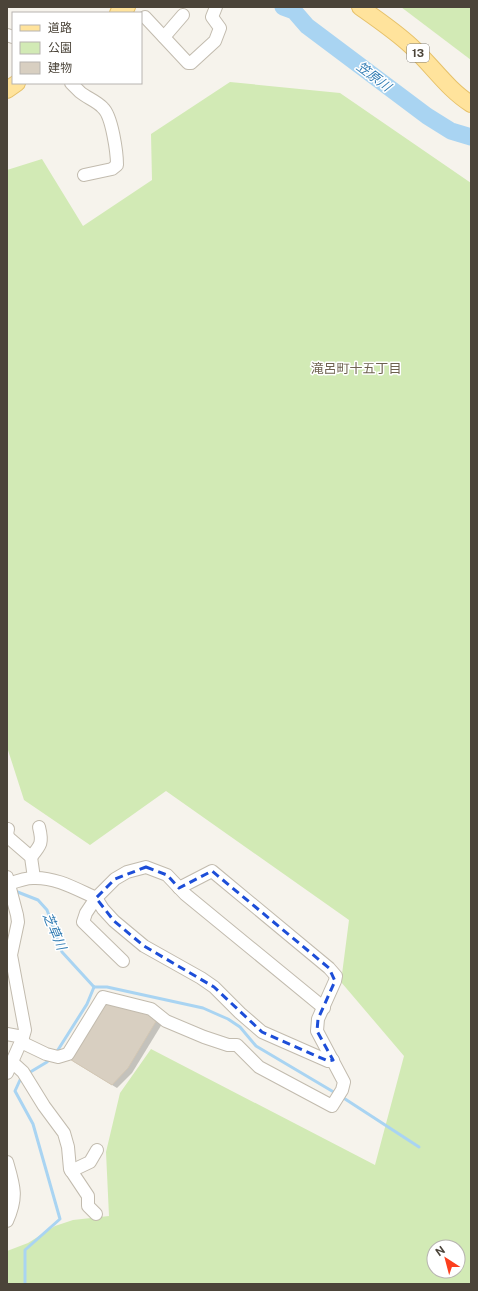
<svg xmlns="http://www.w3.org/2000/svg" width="478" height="1291" font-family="'Public Sans','Noto Sans JP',sans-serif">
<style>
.green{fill:#d2eab5;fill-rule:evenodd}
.shadow{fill:#0003}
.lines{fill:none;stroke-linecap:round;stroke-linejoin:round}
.stream{stroke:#a9d4f2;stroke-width:3}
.river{stroke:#a9d4f2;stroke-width:17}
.building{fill:#d8cfc1;stroke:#d3c7b4}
.minor-casing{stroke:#c2bbae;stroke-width:14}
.major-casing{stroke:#e6c16a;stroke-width:18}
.minor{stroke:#fff;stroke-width:12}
.major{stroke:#ffe39c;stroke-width:16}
.marked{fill:none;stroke:#1d4ed8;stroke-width:3;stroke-dasharray:8 5;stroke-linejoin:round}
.labels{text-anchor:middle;stroke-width:3;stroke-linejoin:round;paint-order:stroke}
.shield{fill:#fff;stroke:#817c74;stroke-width:1}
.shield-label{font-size:11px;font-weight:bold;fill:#4b4439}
.water-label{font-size:13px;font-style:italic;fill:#2e7ab2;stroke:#fff}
.neighbourhood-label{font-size:13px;fill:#6e6250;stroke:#fff}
</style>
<rect width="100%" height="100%" fill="#f6f3ec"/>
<g class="green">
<polygon points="401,7 471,7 471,60"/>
<path d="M 230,82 L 340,93 L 471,183 L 471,1284 L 7,1284 L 7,1251 L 28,1243 L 55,1226 L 73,1220 L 109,1216 L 106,1152 L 120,1093 L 151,1049 L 375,1165 L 404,1056 L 341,982 L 349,920 L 166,791 L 90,845 L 24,800 L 7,747 L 7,170 L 42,159 L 83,226 L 152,180 L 151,134 ZM 434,1247 L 458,1247 L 458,1271 L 434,1271 Z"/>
</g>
<polygon class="shadow" points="144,1012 162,1024 132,1073 117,1088 74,1062 70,1058"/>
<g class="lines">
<g class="stream">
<polyline points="15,891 38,900 47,910 62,952 94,987"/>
<polyline points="94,987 107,987 203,1008 228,1019 240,1027 256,1046 337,1094"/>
<polyline points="56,1053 87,1004 94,987"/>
<polyline points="27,1074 47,1062 51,1058"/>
<polyline points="23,1077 20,1080 15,1091 33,1124 60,1219 25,1250 25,1284"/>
<polyline points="342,1097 419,1147"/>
</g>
<polyline class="river" points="283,7 294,11 307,26 427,116 451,131 471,137"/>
</g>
<polygon class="building" points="104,1000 145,1011 158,1018 128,1068 112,1085 68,1058"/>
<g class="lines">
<g class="minor-casing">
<g id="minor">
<polyline points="145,17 188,63 191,63 215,41 220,28 212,17 216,7"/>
<polyline points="7,35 13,37"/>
<polyline points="164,37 183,15"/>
<path d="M 71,83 C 74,86 77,89 80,92 C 87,98 97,101 103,108 C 112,116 117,153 117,165 L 112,169 L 84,175"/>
<polyline points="8,829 7,834 9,838 31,857 34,878"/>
<path d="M 31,857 C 41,845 43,843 39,827"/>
<polyline points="7,877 17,915 18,922 11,955 25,1030 23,1037 7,1073"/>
<path d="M 9,884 C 17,881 25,878 33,878 C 56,877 76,889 96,898 L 115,879 L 127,872 L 146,867 L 167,875 L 185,894 L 324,1008"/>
<polyline points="123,961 83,922 86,913 96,898 103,909 114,921 144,946 201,978 214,987 240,1013 262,1032 328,1061 333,1060"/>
<polyline points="7,1034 23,1037"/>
<polyline points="21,1042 46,1054 58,1057 68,1054 103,997 151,1009 166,1021 204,1037 228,1045 237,1045 259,1067 332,1106 342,1090 344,1082 317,1031 318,1019 335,981 336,976 329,968 212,871 179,888"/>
<polyline points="12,1062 23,1072 44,1106 64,1133 68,1147 70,1169 88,1196 88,1206 96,1214"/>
<path d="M 7,1162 C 14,1186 18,1197 7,1221"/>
<polyline points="71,1171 90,1162 97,1150"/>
</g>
</g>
<g class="major-casing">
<g id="major">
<path d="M 360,7 C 377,19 396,32 411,46 C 432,65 447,89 471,104"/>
<polyline points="118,13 127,7"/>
<polyline points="7,90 17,83"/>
</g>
</g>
<use href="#minor" class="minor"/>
<use href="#major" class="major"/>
</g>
<path class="marked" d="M 146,867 L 167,875 L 179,888 L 212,871 L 329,968 L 335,981 L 318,1019 L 317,1031 L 333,1060 L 328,1061 L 262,1032 L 214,987 L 144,946 L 114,921 L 96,898 L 115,879 Z"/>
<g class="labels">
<rect class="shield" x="407" y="44" width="22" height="18" rx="3"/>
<g class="shield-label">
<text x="418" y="57">13</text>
</g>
<g class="water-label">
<text transform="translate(374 76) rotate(37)" y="5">笠原川</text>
<text transform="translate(55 931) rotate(67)" y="5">芝草川</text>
</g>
<g class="neighbourhood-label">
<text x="356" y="373">滝呂町十五丁目</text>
</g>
</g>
<rect width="478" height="1291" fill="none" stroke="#4b4439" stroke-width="16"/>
<rect x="12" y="12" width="130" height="72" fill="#ffffff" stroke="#b7b4b0"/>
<rect x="20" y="25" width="20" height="6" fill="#ffe39c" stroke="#b7b4b0"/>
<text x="48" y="32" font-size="12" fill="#4b4439">道路</text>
<rect x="20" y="42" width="20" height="12" fill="#d2eab5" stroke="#b7b4b0"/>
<text x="48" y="52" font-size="12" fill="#4b4439">公園</text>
<rect x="20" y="62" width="20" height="12" fill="#d8cfc1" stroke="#b7b4b0"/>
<text x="48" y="72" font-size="12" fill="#4b4439">建物</text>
<g transform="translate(446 1259) rotate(324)"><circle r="19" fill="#ffffff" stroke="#b7b4b0"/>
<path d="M0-3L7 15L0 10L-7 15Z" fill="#fc3f1d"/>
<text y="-6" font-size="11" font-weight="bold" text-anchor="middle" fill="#4b4439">N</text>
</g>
</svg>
